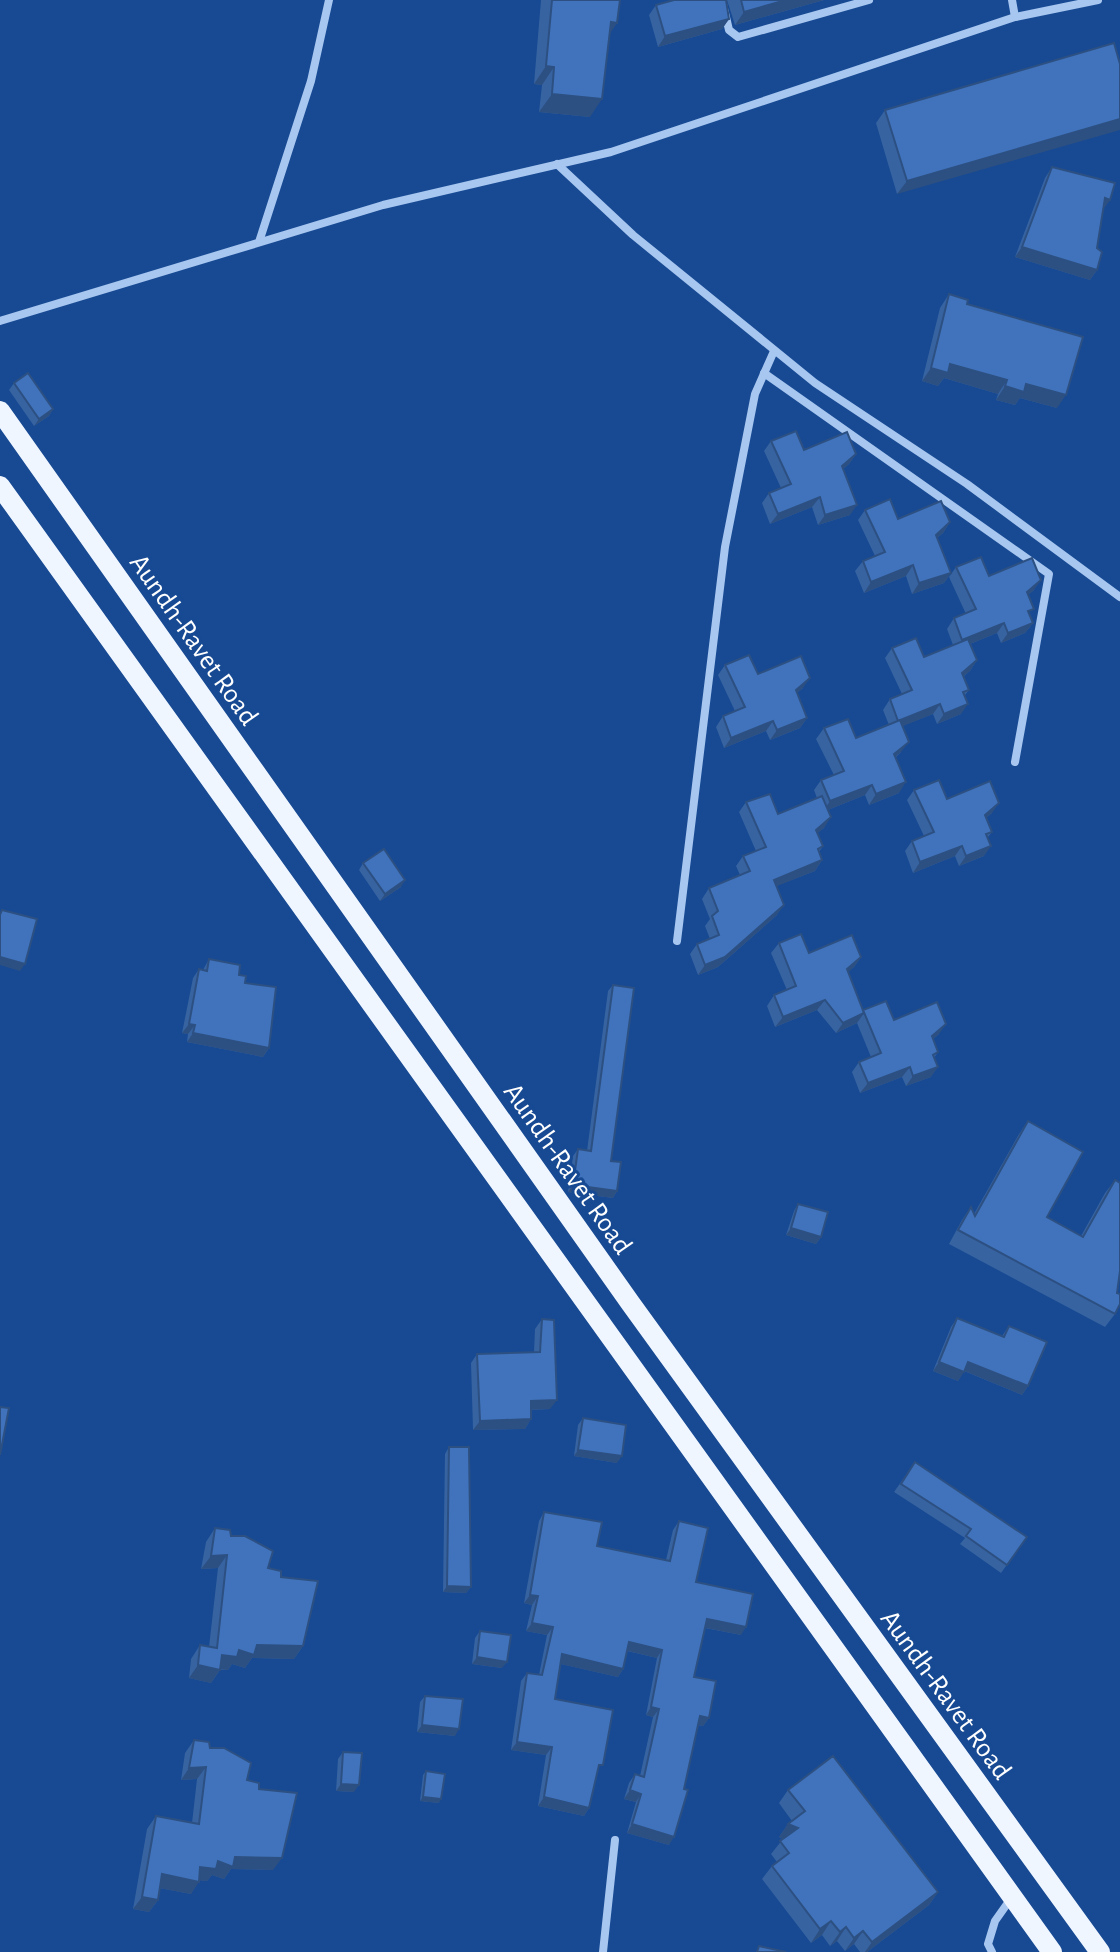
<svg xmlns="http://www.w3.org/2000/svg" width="1120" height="1952" font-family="'Alegreya Sans',sans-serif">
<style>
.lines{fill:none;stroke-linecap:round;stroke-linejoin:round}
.street{stroke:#a7c6f0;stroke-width:8}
.primary{stroke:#f0f6ff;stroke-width:20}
.wall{fill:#3763a1}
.shaded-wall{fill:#2d5083}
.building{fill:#4073bb;stroke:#2d5083;stroke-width:2}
.labels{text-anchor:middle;stroke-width:6;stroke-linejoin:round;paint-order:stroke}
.street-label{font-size:28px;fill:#fff;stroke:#174a93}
</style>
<rect width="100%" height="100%" fill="#174a93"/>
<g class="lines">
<g class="street">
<polyline points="722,0 729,30 738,37 869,0"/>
<polyline points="1012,0 1015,17"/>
<polyline points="557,164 633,235 815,383 967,484 1120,597"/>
<polyline points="259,242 311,81 329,0"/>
<polyline points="0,321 383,205 611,152 1015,17 1098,0"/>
<polyline points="764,373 1049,574 1015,762"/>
<polyline points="677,941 725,547 755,394 774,351"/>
<polyline points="603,1952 615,1840"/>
<polyline points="992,1952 988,1944 995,1921 1012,1897"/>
</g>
<g class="primary">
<polyline points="0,411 631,1304 1100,1952"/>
<polyline points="0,486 1052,1952"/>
</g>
</g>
<g class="wall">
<polygon points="541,0 620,0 609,34 590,117 539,112 542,85 534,84"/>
<polygon points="727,0 824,0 735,25"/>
<polygon points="656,5 729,19 722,29 658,47 649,15"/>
<polygon points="1114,43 897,194 876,123 885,110"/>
<polygon points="1052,167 1103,210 1097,248 1097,270 1090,280 1015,257 1045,178"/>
<polygon points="949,294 967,304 1057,408 1020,398 1015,405 996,400 998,394 944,378 938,386 922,381 940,308"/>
<polygon points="14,383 53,409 49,416 34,426 9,390"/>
<polygon points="771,441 804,450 856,454 849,464 843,469 850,515 818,525 812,507 770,524 762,503 769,493 781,488 764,451"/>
<polygon points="865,510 898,519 950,522 943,533 937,538 951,573 944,583 912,594 906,576 864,593 855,571 863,561 875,556 858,520"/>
<polygon points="956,567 1034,590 1028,595 1029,615 1033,623 1025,633 1001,643 997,633 970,644 977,660 970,671 964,676 969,690 965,695 961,714 937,724 933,714 902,726 901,752 896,757 899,793 869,805 865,795 828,810 824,828 817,833 823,846 819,852 822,860 815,871 776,886 777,915 718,967 698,975 690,954 697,944 710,939 705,926 710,919 702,899 709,888 740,875 736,866 743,856 756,851 739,812 746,802 778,814 817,798 814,790 821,780 834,775 816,739 824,728 856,738 889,725 883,710 890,699 902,694 885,658 892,648 924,657 953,645 947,629 954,618 966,614 949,577"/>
<polygon points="725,665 803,688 797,693 807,718 800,728 770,740 766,731 724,748 716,727 723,716 735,711 718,675"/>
<polygon points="914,790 992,813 986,818 992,832 988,837 984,856 959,866 955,856 913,873 905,851 912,841 924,836 907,800"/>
<polygon points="363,863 401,887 380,901 359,870"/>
<polygon points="779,943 809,953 861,957 854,967 848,972 863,1010 939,1034 933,1039 938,1052 934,1058 931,1077 906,1086 902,1077 860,1093 852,1072 859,1062 871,1057 857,1023 836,1033 817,1010 775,1027 767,1006 774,995 787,990 771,953"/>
<polygon points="209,959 239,975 245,983 269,1048 263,1057 187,1042 188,1034 182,1033 193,978 199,969 203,970"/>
<polygon points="613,985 611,1161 617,1191 613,1198 568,1192 573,1156 578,1149 587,1151 608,991"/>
<polygon points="1028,1121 1047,1217 1081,1236 1105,1193 1115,1180 1115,1314 1105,1327 949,1244 962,1220 971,1207 974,1214 1019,1134"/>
<polygon points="798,1204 821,1237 816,1244 786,1235 794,1211"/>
<polygon points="957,1318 1002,1336 1009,1326 1028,1386 1022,1395 964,1371 958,1381 933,1371 951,1327"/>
<polygon points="542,1319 550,1409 531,1410 531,1419 525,1429 473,1430 471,1363 477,1354 534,1352 535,1329"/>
<polygon points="583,1418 617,1463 574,1456 578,1425"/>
<polygon points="449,1447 471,1587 466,1593 443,1592 445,1454"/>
<polygon points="915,1462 1027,1537 1001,1573 960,1544 965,1538 894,1492"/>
<polygon points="544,1512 597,1546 666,1560 673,1530 679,1521 696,1582 741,1635 705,1628 694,1677 709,1718 703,1726 698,1725 669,1845 627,1833 636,1802 624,1799 629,1783 635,1774 640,1776 653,1717 646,1715 657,1658 627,1651 623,1669 618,1677 561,1664 555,1699 597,1774 589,1808 584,1816 538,1806 546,1755 511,1750 521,1681 527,1673 539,1675 547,1635 526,1631 532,1605 524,1603 539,1521"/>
<polygon points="215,1528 231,1536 281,1577 303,1646 294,1659 252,1658 245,1668 232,1664 228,1670 220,1670 211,1683 189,1678 191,1659 200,1645 209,1647 218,1568 201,1569 206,1542"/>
<polygon points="480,1631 502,1668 472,1664 475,1638"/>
<polygon points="425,1696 455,1736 417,1732 420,1702"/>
<polygon points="194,1740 210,1748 259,1789 273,1870 231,1869 224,1879 212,1875 207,1881 199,1880 191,1894 160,1888 158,1900 149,1912 133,1909 147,1829 156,1816 192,1823 197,1779 181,1780 185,1753"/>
<polygon points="343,1752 354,1792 336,1791 338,1759"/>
<polygon points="426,1771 439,1803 420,1801 423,1775"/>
<polygon points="788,1790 938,1892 929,1905 867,1952 860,1952 854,1944 845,1951 837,1941 830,1946 822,1935 811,1943 762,1879 772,1866 777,1862 771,1854 783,1839 779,1837 788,1824 792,1821 779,1803"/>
</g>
<g class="shaded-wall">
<polygon points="786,0 824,0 735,25 744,12"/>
<polygon points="729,19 722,29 658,47 665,36"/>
<polygon points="611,22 617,23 605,41"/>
<polygon points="546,66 554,67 542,85 534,84"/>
<polygon points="552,94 602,99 590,117 539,112"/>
<polygon points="1120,119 1120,130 897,194 907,181"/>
<polygon points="1105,198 1110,200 1103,210"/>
<polygon points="1022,247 1097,270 1090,280 1015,257"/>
<polygon points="950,364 1007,380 998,394 944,378 938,386 922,381 931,368"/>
<polygon points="1026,384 1066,395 1057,408 1020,398 1015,405 996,400 1005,386"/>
<polygon points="53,409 49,416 34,426 39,419"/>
<polygon points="856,454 849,464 835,476 842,466"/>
<polygon points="820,497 812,507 770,524 778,514"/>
<polygon points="857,505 850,515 818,525 825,515"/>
<polygon points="950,522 943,533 929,545 936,535"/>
<polygon points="913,565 906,576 864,593 871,582"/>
<polygon points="951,573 944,583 912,594 919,583"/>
<polygon points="1041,580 1034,590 1020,602 1027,592"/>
<polygon points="1004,623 997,633 955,650 962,640"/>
<polygon points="1033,623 1025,633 1001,643 1008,633"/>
<polygon points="977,660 970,671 955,683 962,673"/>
<polygon points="810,678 803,688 789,700 796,690"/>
<polygon points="940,704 933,714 891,731 898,721"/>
<polygon points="968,704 961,714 937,724 944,714"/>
<polygon points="807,718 800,728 770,740 777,730"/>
<polygon points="773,721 766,731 724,748 731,738"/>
<polygon points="909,742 901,752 887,764 894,754"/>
<polygon points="906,782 899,793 869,805 876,794"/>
<polygon points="872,785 865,795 823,812 830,801"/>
<polygon points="999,803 992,813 978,825 985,815"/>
<polygon points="831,817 824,828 809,840 816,830"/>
<polygon points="962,846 955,856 913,873 920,862"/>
<polygon points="991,846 984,856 959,866 966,856"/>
<polygon points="822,860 815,871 767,890 774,880"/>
<polygon points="405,880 401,887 380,901 385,894"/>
<polygon points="784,905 777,915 718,967 698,975 705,965"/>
<polygon points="0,957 25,964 20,971 0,965"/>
<polygon points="861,957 854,967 840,980 847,969"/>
<polygon points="825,1000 817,1010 775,1027 783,1017"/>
<polygon points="864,1013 857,1023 836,1033 843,1023"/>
<polygon points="189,1024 195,1025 188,1034 182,1033"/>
<polygon points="946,1024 939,1034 925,1046 932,1036"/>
<polygon points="193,1033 269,1048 263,1057 187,1042"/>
<polygon points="910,1067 902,1077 860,1093 868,1083"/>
<polygon points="938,1067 931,1077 906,1086 913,1076"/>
<polygon points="573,1185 617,1191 613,1198 568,1192"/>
<polygon points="791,1228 821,1237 816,1244 786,1235"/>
<polygon points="939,1362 964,1372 958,1381 933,1371"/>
<polygon points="968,1362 1028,1386 1022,1395 962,1370"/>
<polygon points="557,1400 550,1409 524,1410 531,1401"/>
<polygon points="531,1419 525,1429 473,1430 480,1421"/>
<polygon points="578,1450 622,1456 617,1463 574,1456"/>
<polygon points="227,1555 218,1568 201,1569 211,1556"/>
<polygon points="447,1586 471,1587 466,1593 443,1592"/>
<polygon points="530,1595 538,1596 532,1605 524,1603"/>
<polygon points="707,1619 746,1627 741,1635 701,1627"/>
<polygon points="532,1623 553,1627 547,1635 526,1631"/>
<polygon points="629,1642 662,1650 657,1658 624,1650"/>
<polygon points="257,1645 303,1646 294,1659 252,1658 245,1668 232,1664 228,1670 216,1669 220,1670 211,1683 189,1678 198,1665 222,1655"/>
<polygon points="562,1654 623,1669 618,1677 556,1663"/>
<polygon points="477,1657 507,1662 502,1668 472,1664"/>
<polygon points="651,1707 659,1709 653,1717 646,1715"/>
<polygon points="700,1716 709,1718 703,1726 694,1724"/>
<polygon points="422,1725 459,1729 455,1736 417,1732"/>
<polygon points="517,1742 552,1747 546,1755 511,1750"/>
<polygon points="206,1767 197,1779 181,1780 189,1768"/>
<polygon points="341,1784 359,1785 354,1792 336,1791"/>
<polygon points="630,1790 641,1794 636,1802 624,1799"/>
<polygon points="423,1797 441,1799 439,1803 420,1801"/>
<polygon points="544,1797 589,1808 584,1816 538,1806"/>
<polygon points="632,1824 674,1837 669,1845 627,1833"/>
<polygon points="788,1824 798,1828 788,1841 779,1837"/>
<polygon points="235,1857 282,1858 273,1870 231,1869 224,1879 212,1875 207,1881 192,1880 200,1867"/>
<polygon points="162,1874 199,1882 191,1894 153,1887"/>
<polygon points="938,1892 929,1905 867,1952 865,1952 872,1942"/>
<polygon points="142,1897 158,1900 149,1912 133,1909"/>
<polygon points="831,1921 822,1935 811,1943 820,1929"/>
<polygon points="846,1927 837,1941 830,1946 840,1932"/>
<polygon points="863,1931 854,1944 845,1951 854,1938"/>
</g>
<g class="building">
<polygon points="552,0 620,0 617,23 611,22 602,99 552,94 554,67 546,66"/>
<polygon points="674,0 726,0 729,19 665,36 656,5"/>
<polygon points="741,0 786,0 744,12"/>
<polygon points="1114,43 1120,64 1120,119 907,181 885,110"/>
<polygon points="1052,167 1115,183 1110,200 1105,198 1097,248 1102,252 1097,270 1022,247"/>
<polygon points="949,294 968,300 967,304 1083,337 1066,395 1026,384 1024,392 1005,386 1007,380 950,364 948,373 931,368"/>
<polygon points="28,373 53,409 39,419 14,383"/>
<polygon points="796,431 804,450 847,432 856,454 842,466 857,505 825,515 820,497 778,514 769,493 791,484 771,441"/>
<polygon points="890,499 898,519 941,501 950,522 936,535 951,573 919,583 913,565 871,582 863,561 885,552 865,510"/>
<polygon points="981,557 989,576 1032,558 1041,580 1027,592 1034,609 1028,611 1033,623 1008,633 1004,623 962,640 954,618 976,609 956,567"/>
<polygon points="916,638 924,657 968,639 977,660 962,673 969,690 963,692 968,704 944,714 940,704 898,721 890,699 912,690 892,648"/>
<polygon points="749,655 758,674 801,656 810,678 796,690 807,718 777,730 773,721 731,738 723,716 745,707 725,665"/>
<polygon points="848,719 856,738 900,720 909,742 894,754 906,782 876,794 872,785 830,801 821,780 844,771 824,728"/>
<polygon points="939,780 947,799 990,781 999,803 985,815 992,832 986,834 991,846 966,856 962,846 920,862 912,841 934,832 914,790"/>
<polygon points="770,794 778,814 822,796 831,817 816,830 823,846 818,849 822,860 774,880 784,905 725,957 705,965 697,944 719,935 712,916 718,911 709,888 750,871 743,856 766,847 746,802"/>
<polygon points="384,849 405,880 385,894 363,863"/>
<polygon points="2,910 37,919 25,964 0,957 0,915"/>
<polygon points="801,934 809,953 852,935 861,957 847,969 864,1013 843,1023 825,1000 783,1017 774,995 796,986 779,943"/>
<polygon points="209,959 240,965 239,975 246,976 245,983 276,987 269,1048 193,1033 195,1025 189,1024 199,969 207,971"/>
<polygon points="613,985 634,988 611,1161 621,1162 617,1191 573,1185 578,1149 591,1151"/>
<polygon points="886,1001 894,1020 937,1002 946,1024 932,1036 938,1052 933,1055 938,1067 913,1076 910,1067 868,1083 859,1062 881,1053 863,1010"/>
<polygon points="1028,1121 1083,1152 1047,1217 1083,1237 1115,1180 1120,1183 1120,1271 1117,1293 1120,1294 1120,1304 1115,1314 958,1230 971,1207 975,1216"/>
<polygon points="798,1204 828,1212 821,1237 791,1228"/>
<polygon points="957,1318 1004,1337 1009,1326 1047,1342 1028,1386 968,1362 964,1372 939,1362"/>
<polygon points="542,1319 554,1320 557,1400 531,1401 531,1419 480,1421 477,1354 540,1352"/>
<polygon points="0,1407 9,1408 0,1455"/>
<polygon points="583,1418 626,1425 622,1456 578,1450"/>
<polygon points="449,1447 469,1447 471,1587 447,1586"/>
<polygon points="915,1462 1027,1537 1007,1565 966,1536 971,1529 901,1484"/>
<polygon points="544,1512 602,1522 597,1546 670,1561 679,1521 708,1528 696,1582 753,1594 746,1627 707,1619 694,1677 716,1681 709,1718 700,1716 684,1789 688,1790 674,1837 632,1824 641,1794 630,1790 635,1774 644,1777 659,1709 651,1707 662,1650 629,1642 623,1669 562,1654 555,1699 613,1710 603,1765 599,1765 589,1808 544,1797 552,1747 517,1742 527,1673 542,1675 553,1627 532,1623 538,1596 530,1595"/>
<polygon points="215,1528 230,1530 231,1536 245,1536 273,1551 268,1568 281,1571 281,1577 318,1581 303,1646 257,1645 254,1655 239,1650 237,1657 222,1655 220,1670 198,1665 200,1645 217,1648 227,1555 211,1556"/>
<polygon points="480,1631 511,1635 507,1662 477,1657"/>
<polygon points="425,1696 463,1699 459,1729 422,1725"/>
<polygon points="194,1740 209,1742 210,1748 224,1748 251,1763 247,1780 259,1783 259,1789 297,1793 282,1858 235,1857 233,1867 218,1861 216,1869 200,1867 199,1882 162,1874 158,1900 142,1897 156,1816 199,1824 206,1767 189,1768"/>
<polygon points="343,1752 362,1753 359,1785 341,1784"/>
<polygon points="833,1756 938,1892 872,1942 863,1931 854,1938 846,1927 840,1932 831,1921 820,1929 772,1866 789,1853 780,1841 798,1828 788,1824 805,1811 788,1790"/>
<polygon points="426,1771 445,1774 441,1799 423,1797"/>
<polygon points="759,1946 786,1952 757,1952"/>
</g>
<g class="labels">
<g class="street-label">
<text transform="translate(195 639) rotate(55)" y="10">Aundh-Ravet Road</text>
<text transform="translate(569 1168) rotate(55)" y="10">Aundh-Ravet Road</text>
<text transform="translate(947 1694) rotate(54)" y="10">Aundh-Ravet Road</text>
</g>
</g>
</svg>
